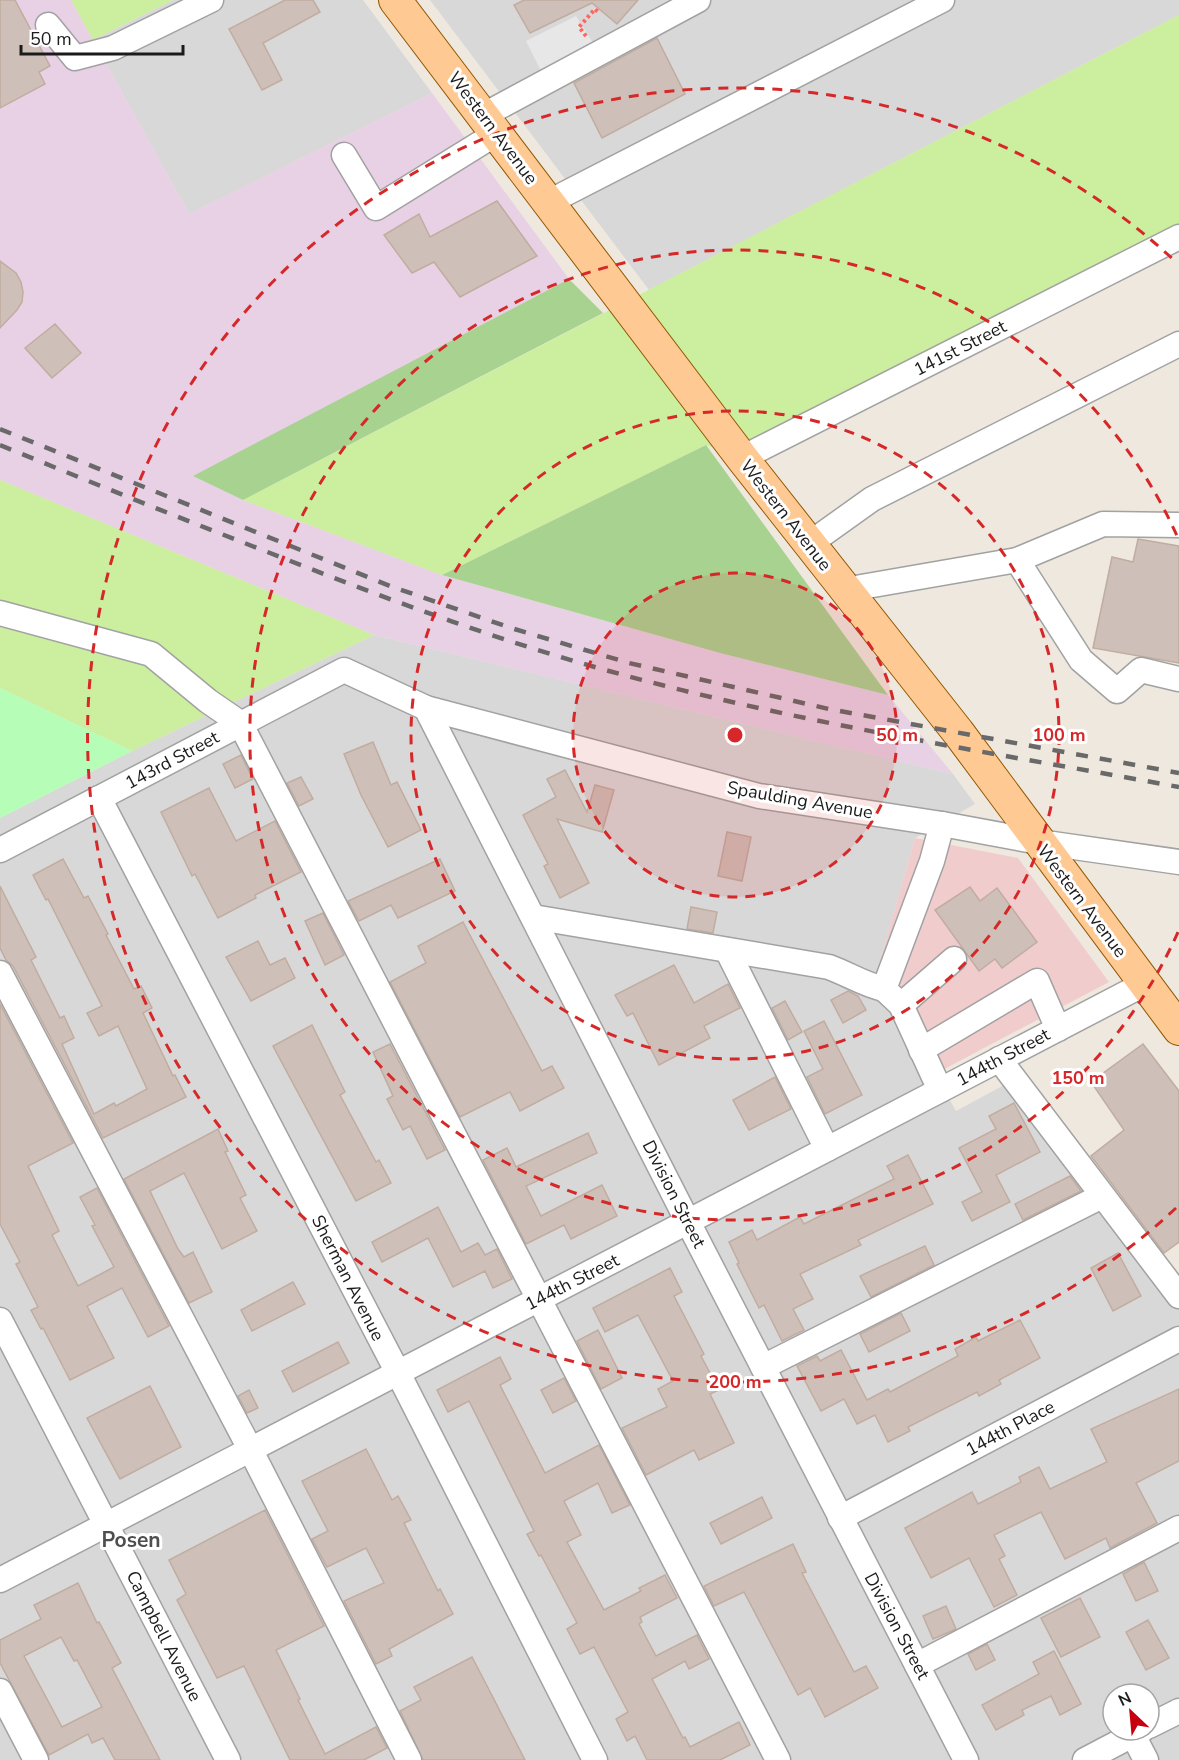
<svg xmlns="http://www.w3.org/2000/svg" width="1179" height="1760" font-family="'Nunito Sans',sans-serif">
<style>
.residential{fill:#d9d8d8;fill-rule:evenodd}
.commercial{fill:#f1cccd}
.industrial{fill:#e8d0e5}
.grass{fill:#ccee9f}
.forest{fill:#a8d290}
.park{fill:#b6feb7}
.parking{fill:#e7e7e7}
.building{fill:#cec0b8;stroke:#c1aca0;stroke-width:1.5;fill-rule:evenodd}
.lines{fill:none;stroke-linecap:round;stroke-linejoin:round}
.minor-casing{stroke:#a2a2a2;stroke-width:27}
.major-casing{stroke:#925800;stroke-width:34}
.path{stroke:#ff655f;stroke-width:4;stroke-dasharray:3 3;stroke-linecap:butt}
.minor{stroke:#fff;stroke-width:24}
.major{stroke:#ffc993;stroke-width:32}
.rail{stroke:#696969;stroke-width:4.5;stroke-dasharray:12 12;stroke-linecap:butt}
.ring{fill:none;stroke:#d62828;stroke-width:3;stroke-dasharray:10 8}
.labels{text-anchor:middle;stroke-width:6;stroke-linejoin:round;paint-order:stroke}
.street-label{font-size:18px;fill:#1b1b1b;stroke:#fff}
.quarter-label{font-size:21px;font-weight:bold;fill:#4e4e4e;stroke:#fff}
.centre{fill:#d62828;stroke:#fff;stroke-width:3}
.ring-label{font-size:18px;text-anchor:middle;font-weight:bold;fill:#d62828;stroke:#fff;stroke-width:6;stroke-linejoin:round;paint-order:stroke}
</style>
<rect width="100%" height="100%" fill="#eee8df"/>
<g class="residential">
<polygon points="173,0 363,0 432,93 189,214 93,40"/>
<polygon points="430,0 1179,0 1179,15 649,290"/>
<path d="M 374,635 L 953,774 L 975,804 L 915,838 L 877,972 L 956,1111 L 1021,1076 L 1179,1284 L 1179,1760 L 0,1760 L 0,818 L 132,751 ZM 1113,1694 L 1149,1694 L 1149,1730 L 1113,1730 Z"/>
</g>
<polygon class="commercial" points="915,838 1018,858 1109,982 935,1074 877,972"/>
<polygon class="industrial" points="0,0 71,0 189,214 432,93 569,279 194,476 243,500 442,575 720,653 888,695 953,774 374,635 0,480"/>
<g class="grass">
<polygon points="71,0 173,0 93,40"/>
<polygon points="1179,15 1179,237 742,458 706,445 442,575 243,500"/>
<polygon points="0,480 374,635 132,751 0,688"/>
</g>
<g class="forest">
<polygon points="569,279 603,313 243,500 193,476"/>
<polygon points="706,445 888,695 720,653 442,575"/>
</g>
<polygon class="park" points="0,688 132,751 0,818"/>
<polygon class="parking" points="576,16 593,43 541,71 526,41"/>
<g class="building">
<polygon points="0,0 15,0 50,66 39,72 45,84 0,108"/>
<polygon points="285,0 313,0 320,12 263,43 282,80 262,90 229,29"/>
<polygon points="524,0 638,0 617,24 592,3 530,33 514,5"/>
<polygon points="657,38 685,94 602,138 574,83"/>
<polygon points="497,201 537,256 460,297 434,262 412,273 384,235 419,214 430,237"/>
<polygon points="0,261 16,273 21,282 23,292 22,302 17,310 0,328"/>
<polygon points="55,324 81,353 52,378 25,348"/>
<polygon points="1138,539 1179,546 1179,663 1093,648 1112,557 1133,562"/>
<polygon points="373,742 391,785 397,782 421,830 388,847 361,795 344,754"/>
<polygon points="241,755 253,779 235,788 223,764"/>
<polygon points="565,770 587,812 595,785 614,790 602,832 557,819 589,883 560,898 544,866 548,864 523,815 556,797 547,779"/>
<polygon points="301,777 313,799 299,806 287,783"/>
<polygon points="209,788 236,841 275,821 301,872 255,895 256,898 218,918 195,874 192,876 161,812"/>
<polygon points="727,832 751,837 742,881 718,876"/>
<polygon points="63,859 84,898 88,896 108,934 106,935 134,989 141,986 152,1008 143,1013 173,1076 175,1075 186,1097 103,1138 13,966 6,960 0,948 0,886 36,957 31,960 60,1018 64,1016 74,1038 62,1044 94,1114 114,1103 116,1106 147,1089 118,1026 99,1036 87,1013 102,1006 48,899 46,900 33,875"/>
<polygon points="440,859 455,891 398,918 391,905 359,921 348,901"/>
<polygon points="970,887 980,901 997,888 1037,942 1002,968 995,959 979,971 935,910"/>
<polygon points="691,907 717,912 713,933 687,929"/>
<polygon points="323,913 344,955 325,965 305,921"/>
<polygon points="463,922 542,1071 552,1066 564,1088 520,1111 510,1092 460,1117 390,982 426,963 418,946"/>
<polygon points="258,941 270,965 285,958 295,978 251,1001 226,957"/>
<polygon points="674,965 694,1003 728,984 740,1008 704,1026 710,1038 659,1065 633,1013 627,1016 615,995"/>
<polygon points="848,991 858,996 866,1010 843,1023 831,1000"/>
<polygon points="785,1001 802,1032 788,1040 772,1008"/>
<polygon points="0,1004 73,1143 28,1166 59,1231 52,1235 78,1286 114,1267 92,1226 95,1225 80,1197 97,1188 169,1326 148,1337 122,1288 87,1306 114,1358 70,1380 43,1328 41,1329 31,1310 38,1307 16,1264 20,1262 0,1224"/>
<polygon points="824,1021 862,1095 825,1114 807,1077 823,1069 804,1031"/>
<polygon points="312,1025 345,1092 340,1095 376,1162 379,1160 391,1183 356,1201 273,1046"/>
<polygon points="390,1044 445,1150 427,1159 410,1126 403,1130 387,1099 393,1096 373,1052"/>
<polygon points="1143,1044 1179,1091 1179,1242 1164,1253 1091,1156 1124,1130 1091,1082"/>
<polygon points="775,1077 791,1109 749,1130 733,1100"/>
<polygon points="1014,1103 1040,1152 996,1175 1010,1202 972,1221 962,1202 982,1192 959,1148 996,1129 989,1116"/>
<polygon points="218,1129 228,1151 225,1152 246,1195 240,1198 257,1231 222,1249 184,1173 150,1191 178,1249 184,1257 193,1252 212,1292 189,1303 124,1179"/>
<polygon points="588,1133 597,1153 526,1186 541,1216 602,1185 617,1216 571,1239 564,1225 526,1244 483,1160 507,1148 516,1167"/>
<polygon points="908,1155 933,1204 858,1240 861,1245 800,1274 813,1299 793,1309 804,1330 782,1341 764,1305 759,1308 737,1264 739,1263 729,1242 752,1230 757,1240 800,1217 804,1224 894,1179 887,1166"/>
<polygon points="1070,1176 1081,1191 1023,1220 1015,1204"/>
<polygon points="438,1207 461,1252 478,1243 485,1255 497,1249 512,1279 493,1288 485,1271 453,1287 428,1238 382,1262 372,1242"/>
<polygon points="925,1246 934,1265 871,1297 860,1276"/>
<polygon points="1118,1253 1141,1296 1113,1311 1091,1268"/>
<polygon points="670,1268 682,1292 674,1296 704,1354 701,1356 719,1390 710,1394 734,1443 699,1460 694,1450 646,1475 622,1428 667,1407 658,1389 673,1381 638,1315 605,1332 593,1308"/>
<polygon points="293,1282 305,1304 252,1331 241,1310"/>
<polygon points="901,1313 910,1331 869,1352 860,1334"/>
<polygon points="1020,1320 1040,1358 999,1380 1001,1384 979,1396 977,1392 908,1427 910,1431 888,1442 875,1415 857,1424 844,1399 821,1411 797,1366 817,1356 820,1361 841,1350 867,1400 888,1389 890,1392 958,1356 955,1349 976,1337 978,1341"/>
<polygon points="598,1330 622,1378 601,1389 577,1341"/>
<polygon points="338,1342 349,1363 293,1392 282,1371"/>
<polygon points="500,1357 511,1379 500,1385 545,1473 599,1445 630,1505 612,1513 598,1483 564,1501 581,1535 567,1542 604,1610 641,1591 639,1588 665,1575 677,1598 640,1617 642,1622 639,1624 656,1656 697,1635 709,1659 689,1669 685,1661 652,1679 683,1738 685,1737 690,1747 739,1722 750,1745 720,1760 647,1760 635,1736 627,1741 616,1719 628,1712 594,1647 580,1654 567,1629 577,1623 541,1555 539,1556 527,1534 534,1531 469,1401 448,1412 437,1390"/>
<polygon points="564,1378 576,1401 553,1413 541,1390"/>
<polygon points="150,1386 181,1447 120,1479 87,1418"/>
<polygon points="1179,1389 1179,1461 1136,1483 1157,1523 1110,1548 1106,1538 1065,1559 1041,1512 994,1535 1005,1556 999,1559 1017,1595 994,1607 969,1558 931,1578 905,1528 972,1492 978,1504 1021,1482 1019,1477 1039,1467 1050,1489 1107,1462 1091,1429"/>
<polygon points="249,1390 258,1408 247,1413 238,1396"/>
<polygon points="366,1449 392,1500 398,1496 411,1520 404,1523 438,1591 440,1589 453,1614 389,1649 392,1656 376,1664 344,1601 384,1583 366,1548 327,1567 312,1539 328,1531 302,1481"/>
<polygon points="762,1497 772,1518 721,1544 710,1523"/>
<polygon points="265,1510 324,1626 276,1650 300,1699 298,1700 325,1754 376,1727 387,1748 364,1760 290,1760 244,1666 217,1678 177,1600 186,1594 169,1560"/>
<polygon points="793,1544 806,1572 802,1573 854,1672 866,1666 878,1688 825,1717 810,1688 798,1695 744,1592 714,1606 704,1586"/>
<polygon points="1144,1562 1158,1591 1136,1601 1123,1574"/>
<path d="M 78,1583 L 97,1623 L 99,1622 L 121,1663 L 112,1668 L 160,1760 L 115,1760 L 103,1738 L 92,1743 L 88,1734 L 49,1755 L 0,1663 L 0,1640 L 41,1619 L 34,1605 ZM 61,1637 L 74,1661 L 77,1660 L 102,1707 L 62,1727 L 24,1656 Z"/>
<polygon points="1080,1598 1100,1637 1061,1657 1041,1618"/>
<polygon points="946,1606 956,1629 933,1639 923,1616"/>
<polygon points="1148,1620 1169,1658 1146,1670 1126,1632"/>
<polygon points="987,1644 995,1660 976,1670 968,1654"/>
<polygon points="1054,1651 1081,1704 1060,1715 1051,1696 1022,1710 1024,1715 996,1730 982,1705 1039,1674 1033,1662"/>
<polygon points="472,1657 484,1680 525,1760 423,1760 400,1711 421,1700 414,1687"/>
</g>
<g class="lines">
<g class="minor-casing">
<g id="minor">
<polyline points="48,25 75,58 113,48 211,0"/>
<polyline points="484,115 698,0"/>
<polyline points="344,155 376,208 497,133"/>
<polyline points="549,202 942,0"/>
<polyline points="742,458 1179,237"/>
<polyline points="809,544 872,499 1179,344"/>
<polyline points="1017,560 1081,660 1117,691 1141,670 1179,679"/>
<polyline points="844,590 1017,560 1103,524 1179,525"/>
<polyline points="0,613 151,654 208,701 240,723 778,1760"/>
<polyline points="426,708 759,796 942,824 1039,842 1179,862"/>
<polyline points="99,798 398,1373 595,1760"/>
<polyline points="0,850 344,670 426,708 688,1222 966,1760"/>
<path d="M 533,917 L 829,967 C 848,974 865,985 884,989"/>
<polyline points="727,950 827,1149"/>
<polyline points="0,973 250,1449 409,1760"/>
<polyline points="901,1005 954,959"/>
<polyline points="921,1050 1037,981 1058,1029"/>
<polyline points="999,1059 1179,1296"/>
<polyline points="940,1090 901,1005 884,989 932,861 942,824"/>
<polyline points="0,1320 228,1760"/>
<polyline points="763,1367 1102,1196"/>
<polyline points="840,1518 1179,1339"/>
<polyline points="0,1580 1144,984"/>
<polyline points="917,1665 1179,1528"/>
<polyline points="0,1691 36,1760"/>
<polyline points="1149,1726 1179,1711"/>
<polyline points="1133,1735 1146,1760"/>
<polyline points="1085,1760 1142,1730"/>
</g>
</g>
<g class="major-casing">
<polyline id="major" points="395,0 742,458 958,732 1179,1029"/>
</g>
<polyline class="path" points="586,36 579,27 595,9 599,13"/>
<use href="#minor" class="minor"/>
<use href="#major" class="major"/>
<g class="rail">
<polyline points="0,429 390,586 511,628 629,663 829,709 1179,773"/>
<path d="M 0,445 C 90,482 180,518 270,553 C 382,597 493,639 609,671 C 796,723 989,752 1179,787"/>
</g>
</g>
<circle cx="735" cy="735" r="162" fill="#d62828" fill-opacity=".12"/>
<g class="ring">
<circle cx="735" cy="735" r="162"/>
<circle cx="735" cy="735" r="324"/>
<path d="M1178 932A485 485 0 1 1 1178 538"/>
<path d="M1176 1208A647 647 0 1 1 1176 262"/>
</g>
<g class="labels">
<g class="street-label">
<text transform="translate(493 128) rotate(53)" y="6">Western Avenue</text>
<text transform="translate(960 348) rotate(-27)" y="6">141st Street</text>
<text transform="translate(786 515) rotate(52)" y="6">Western Avenue</text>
<text transform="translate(172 760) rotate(-28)" y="6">143rd Street</text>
<text transform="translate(800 800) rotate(10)" y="6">Spaulding Avenue</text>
<text transform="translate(1082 901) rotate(53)" y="6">Western Avenue</text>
<text transform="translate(1003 1057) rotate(-28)" y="6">144th Street</text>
<text transform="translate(674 1194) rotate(63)" y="6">Division Street</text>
<text transform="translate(348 1278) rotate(63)" y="6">Sherman Avenue</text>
<text transform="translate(572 1282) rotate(-27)" y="6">144th Street</text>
<text transform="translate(1010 1428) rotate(-28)" y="6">144th Place</text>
<text transform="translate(897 1626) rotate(62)" y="6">Division Street</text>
<text transform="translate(164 1636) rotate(63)" y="6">Campbell Avenue</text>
</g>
<g class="quarter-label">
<text x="131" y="1547">Posen</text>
</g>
</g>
<circle cx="735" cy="735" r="9" class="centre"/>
<g class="ring-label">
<text x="897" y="741">50 m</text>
<text x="1059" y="741">100 m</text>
<text x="1078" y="1084">150 m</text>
<text x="735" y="1388">200 m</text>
</g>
<g transform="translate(1131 1712) rotate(334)"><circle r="28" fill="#ffffff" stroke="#a4a4a4" stroke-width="1.5"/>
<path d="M0-4.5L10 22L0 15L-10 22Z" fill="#c6000e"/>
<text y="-9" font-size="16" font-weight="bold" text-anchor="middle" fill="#1b1b1b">N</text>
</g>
<path d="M21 45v9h162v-9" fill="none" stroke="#1b1b1b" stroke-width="3"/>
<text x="30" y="45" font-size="18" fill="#1b1b1b" stroke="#ffffff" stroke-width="4.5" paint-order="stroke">50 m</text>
</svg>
